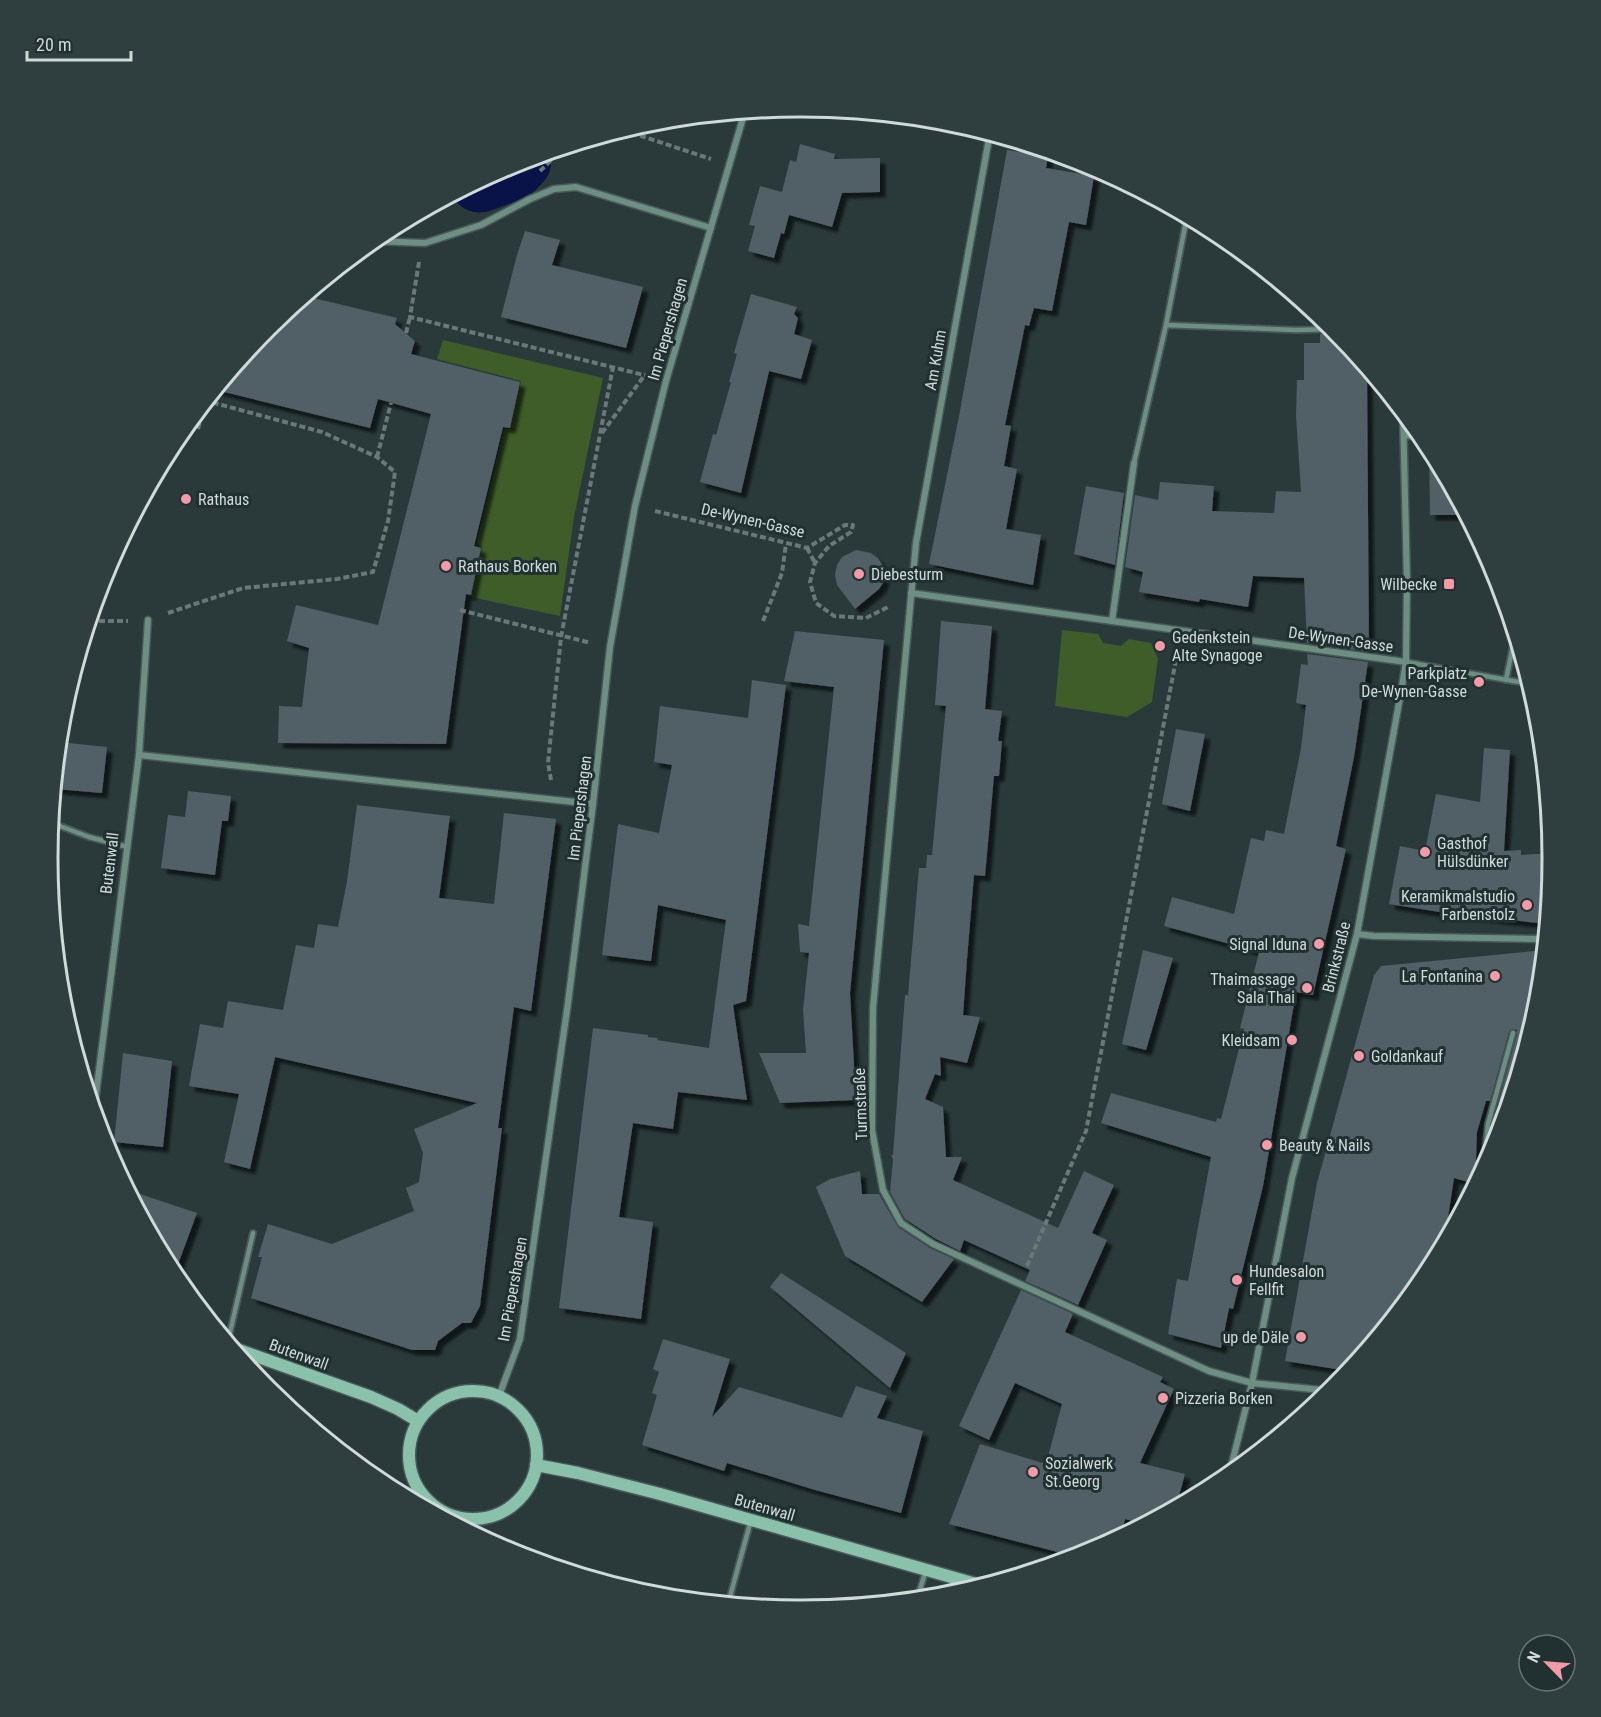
<svg xmlns="http://www.w3.org/2000/svg" width="1601" height="1717" font-family="'Roboto Condensed',sans-serif">
<style>
.green{fill:#3e5d28}
.lines{fill:none;stroke-linecap:round;stroke-linejoin:round}
.river{stroke:#0a1347;stroke-width:63}
.building{fill:#515e66;filter:url(#shadow)}
.service-casing{stroke:#485758;stroke-width:8}
.minor-casing{stroke:#485758;stroke-width:9}
.secondary-casing{stroke:#485758;stroke-width:15}
.path{stroke:#6a7878;stroke-width:4;stroke-dasharray:6 3;stroke-linecap:butt}
.service{stroke:#6d8f81;stroke-width:4.5}
.minor{stroke:#6d8f81;stroke-width:6}
.secondary{stroke:#8ac1ab;stroke-width:12}
.poi-dot{fill:#f39aa7;stroke:#213031;stroke-width:2}
.labels{text-anchor:middle;stroke-width:6;stroke-linejoin:round;paint-order:stroke}
.street-label{font-size:16px;fill:#d0dada;stroke:#213031}
.poi-label{font-size:16px;fill:#d0dada;stroke:#213031;text-anchor:start}
.rim{fill:none;stroke:#d0dada;stroke-width:3}
</style>
<defs>
<filter id="shadow"><feDropShadow dx="5.5" dy="5.5" stdDeviation="1.5" flood-color="#0009"/></filter>
</defs>
<rect width="100%" height="100%" fill="#2a3a3b"/>
<g class="green">
<polygon points="443,340 603,378 574,517 560,616 471,597 482,547 476,545 504,429 510,429 521,381 437,359"/>
<polygon points="1062,630 1098,634 1103,643 1121,646 1129,639 1151,643 1158,659 1152,702 1127,717 1055,706"/>
</g>
<g class="lines">
<polyline class="river" points="480,181 512,169 520,161"/>
</g>
<g class="building">
<polygon points="800,144 835,154 834,159 880,158 880,192 842,193 832,227 789,215 784,234 781,233 774,258 748,251 755,226 749,225 760,186 782,192 790,160 796,162"/>
<polygon points="1007,150 1048,156 1046,168 1094,176 1086,225 1069,222 1052,311 1034,308 1029,326 1025,325 1005,425 1011,426 1004,466 1017,469 1006,529 1041,535 1033,585 929,564 959,416"/>
<polygon points="525,231 560,240 552,265 643,287 626,348 501,317 517,255"/>
<polygon points="751,294 797,307 794,314 798,318 794,334 812,340 801,379 769,371 741,493 700,482 713,434 716,435 731,382 729,382 737,354 734,353"/>
<polygon points="305,296 397,318 395,324 415,341 411,354 520,382 510,428 503,427 474,546 481,548 471,595 466,594 446,744 278,743 279,706 302,707 309,648 287,641 296,605 378,625 431,414 378,399 370,428 216,390 269,326"/>
<polygon points="1335,333 1338,333 1367,368 1369,652 1307,643 1304,578 1253,576 1248,607 1200,599 1199,602 1139,592 1143,572 1125,567 1135,495 1158,500 1160,482 1214,486 1212,511 1274,513 1276,491 1301,492 1296,416 1297,380 1304,380 1304,343 1320,343 1320,334"/>
<polygon points="1429,446 1453,491 1466,515 1430,515"/>
<polygon points="1086,486 1124,493 1115,565 1074,554"/>
<polygon points="856,550 871,553 878,558 885,569 883,583 879,589 855,609 837,585 835,575 837,565 842,557"/>
<polygon points="941,621 992,626 985,709 1002,711 998,741 1002,741 999,776 994,776 985,876 974,875 967,959 963,1015 980,1017 967,1063 940,1057 941,1076 935,1074 925,1099 943,1107 946,1157 962,1157 953,1180 1058,1228 1084,1171 1114,1185 1092,1233 1107,1240 1078,1305 1025,1281 1030,1270 964,1240 960,1251 936,1239 905,1219 890,1192 893,1159 891,1155 893,1155 905,995 908,995 919,868 926,868 927,855 932,855 946,706 935,705"/>
<polygon points="795,631 884,640 850,993 856,1100 780,1103 759,1053 806,1053 803,1010 809,953 800,952 798,924 809,926 834,687 784,681"/>
<polygon points="1307,654 1368,662 1354,757 1336,846 1346,849 1313,995 1296,992 1263,1186 1233,1309 1229,1308 1221,1348 1168,1334 1177,1279 1188,1281 1211,1157 1101,1123 1111,1093 1216,1122 1217,1118 1221,1119 1244,1029 1240,1028 1259,952 1164,926 1172,897 1234,914 1251,838 1264,841 1266,830 1284,834 1301,748 1306,705 1296,703 1301,664 1308,665"/>
<polygon points="752,680 786,685 746,1001 733,1005 747,1100 678,1092 673,1129 633,1123 619,1217 653,1222 641,1319 559,1308 593,1028 648,1035 648,1037 658,1038 657,1040 709,1048 726,920 658,905 651,961 602,955 618,824 659,833 672,765 654,762 660,706 748,718"/>
<polygon points="1176,729 1205,734 1190,811 1162,804"/>
<polygon points="59,742 107,747 102,793 55,789"/>
<polygon points="1484,748 1510,750 1504,851 1521,850 1521,855 1552,853 1547,924 1446,913 1389,904 1400,846 1425,851 1436,794 1480,802"/>
<polygon points="188,791 231,796 228,821 222,821 215,875 161,868 168,815 185,817"/>
<polygon points="357,805 450,816 439,898 494,904 504,813 556,819 531,1011 514,1007 498,1128 502,1128 480,1306 471,1323 462,1323 438,1341 435,1350 412,1350 251,1298 262,1257 258,1257 268,1224 332,1244 414,1211 406,1188 419,1182 423,1153 414,1129 477,1103 275,1057 250,1169 224,1162 239,1094 189,1086 200,1024 223,1028 228,1001 283,1010 296,945 314,948 318,924 338,927 347,881"/>
<polygon points="1143,950 1173,958 1146,1050 1122,1044"/>
<polygon points="1544,950 1538,1006 1508,1106 1498,1104 1517,1034 1517,1030 1514,1029 1509,1032 1490,1101 1486,1101 1477,1132 1475,1184 1454,1178 1444,1244 1426,1277 1348,1371 1285,1361 1317,1183 1374,975 1381,966"/>
<polygon points="123,1053 172,1061 163,1147 114,1142"/>
<polygon points="860,1171 862,1194 879,1194 898,1227 930,1248 954,1259 922,1302 845,1256 816,1187 830,1179"/>
<polygon points="128,1190 197,1213 174,1275"/>
<polygon points="781,1273 906,1353 890,1388 770,1287"/>
<polygon points="1021,1290 1073,1314 1065,1332 1163,1377 1160,1382 1174,1389 1140,1463 1185,1474 1176,1507 1144,1524 1125,1519 1121,1536 1088,1554 1077,1557 949,1524 980,1444 1046,1464 1062,1404 1015,1383 989,1440 959,1426"/>
<polygon points="663,1339 730,1359 712,1417 739,1387 842,1418 856,1386 887,1396 877,1418 923,1431 901,1513 815,1490 727,1463 724,1471 642,1445 657,1395 652,1393 659,1372 653,1369"/>
</g>
<g class="lines">
<g class="service-casing">
<g id="service">
<polyline points="1166,325 1296,330 1335,329"/>
<polyline points="1403,436 1423,437"/>
<polyline points="1134,463 1166,325 1187,216"/>
<polyline points="1406,662 1530,684"/>
<polyline points="1506,680 1515,635"/>
<polyline points="52,823 89,837 128,847"/>
<polyline points="1484,1168 1488,1124 1513,1033"/>
<polyline points="228,1341 253,1233"/>
<polyline points="917,1599 926,1570"/>
<polyline points="728,1604 751,1520"/>
</g>
</g>
<g class="minor-casing">
<g id="minor">
<polyline points="990,133 916,543 873,1008 872,1130 883,1190 901,1223 933,1244 1209,1371 1252,1383 1332,1391"/>
<polyline points="373,241 425,243 481,225 530,199 554,189 576,187 711,228"/>
<polyline points="911,593 1406,662"/>
<polyline points="1112,621 1134,463"/>
<polyline points="139,755 593,804"/>
<polyline points="1357,934 1374,936 1545,939"/>
<polyline points="94,1110 139,755 148,620"/>
<polyline points="499,1396 520,1339 568,1003 593,804 610,647 635,506 666,381 745,111"/>
<polyline points="1229,1475 1252,1383 1292,1178 1357,934 1401,692 1406,662 1407,582 1403,412"/>
</g>
</g>
<g class="secondary-casing">
<g id="secondary">
<polyline points="233,1348 371,1397 398,1409 418,1421"/>
<circle cx="473" cy="1455" r="64"/>
<polyline points="536,1465 578,1473 660,1494 983,1586"/>
</g>
</g>
<g class="path">
<polyline points="623,130 711,159"/>
<polyline points="540,171 564,148"/>
<polyline points="419,262 410,317 648,376"/>
<polyline points="406,333 410,317"/>
<polyline points="198,429 205,403"/>
<polyline points="602,433 644,376"/>
<polyline points="377,457 391,403"/>
<polyline points="655,511 807,548 845,525 853,525 851,532 829,546 815,563 810,582 816,603 834,616 866,618 890,606"/>
<polyline points="807,548 815,563"/>
<polyline points="460,610 591,643"/>
<polyline points="168,613 243,588 337,579 373,572 388,521 395,472 377,457 322,432 207,401"/>
<polyline points="90,621 128,621"/>
<polyline points="763,621 782,573 786,544"/>
<polyline points="551,780 548,763 561,637 613,367"/>
<polyline points="1027,1266 1086,1131 1178,649"/>
</g>
<use href="#service" class="service"/>
<use href="#minor" class="minor"/>
<use href="#secondary" class="secondary"/>
</g>
<g class="poi-dot">
<circle cx="186" cy="499" r="6"/>
<circle cx="446" cy="566" r="6"/>
<circle cx="859" cy="574" r="6"/>
<rect x="1443" y="578" width="12" height="12" rx="3"/>
<circle cx="1160" cy="646" r="6"/>
<circle cx="1479" cy="682" r="6"/>
<circle cx="1425" cy="852" r="6"/>
<circle cx="1527" cy="905" r="6"/>
<circle cx="1319" cy="944" r="6"/>
<circle cx="1495" cy="976" r="6"/>
<circle cx="1307" cy="988" r="6"/>
<circle cx="1292" cy="1040" r="6"/>
<circle cx="1359" cy="1056" r="6"/>
<circle cx="1267" cy="1145" r="6"/>
<circle cx="1237" cy="1280" r="6"/>
<circle cx="1301" cy="1337" r="6"/>
<circle cx="1163" cy="1398" r="6"/>
<circle cx="1033" cy="1472" r="6"/>
</g>
<g class="labels">
<g class="street-label">
<text transform="translate(667 329) rotate(-74)" y="6">Im Piepershagen</text>
<text transform="translate(935 360) rotate(-80)" y="6">Am Kuhm</text>
<text transform="translate(753 520) rotate(13)" y="6">De-Wynen-Gasse</text>
<text transform="translate(1341 639) rotate(8)" y="6">De-Wynen-Gasse</text>
<text transform="translate(579 808) rotate(-83)" y="6">Im Piepershagen</text>
<text transform="translate(109 863) rotate(-83)" y="6">Butenwall</text>
<text transform="translate(1336 957) rotate(-76)" y="6">Brinkstraße</text>
<text transform="translate(860 1104) rotate(-92)" y="6">Turmstraße</text>
<text transform="translate(512 1289) rotate(-80)" y="6">Im Piepershagen</text>
<text transform="translate(299 1354) rotate(20)" y="6">Butenwall</text>
<text transform="translate(765 1507) rotate(16)" y="6">Butenwall</text>
</g>
<g class="poi-label">
<text x="198" y="505">Rathaus</text>
<text x="458" y="572">Rathaus Borken</text>
<text x="871" y="580">Diebesturm</text>
<text x="1437" y="590" text-anchor="end">Wilbecke</text>
<text x="1172" y="643">Gedenkstein<tspan x="1172" dy="18">Alte Synagoge</tspan></text>
<text x="1467" y="679" text-anchor="end">Parkplatz<tspan x="1467" dy="18">De-Wynen-Gasse</tspan></text>
<text x="1437" y="849">Gasthof<tspan x="1437" dy="18">Hülsdünker</tspan></text>
<text x="1515" y="902" text-anchor="end">Keramikmalstudio<tspan x="1515" dy="18">Farbenstolz</tspan></text>
<text x="1307" y="950" text-anchor="end">Signal Iduna</text>
<text x="1483" y="982" text-anchor="end">La Fontanina</text>
<text x="1295" y="985" text-anchor="end">Thaimassage<tspan x="1295" dy="18">Sala Thai</tspan></text>
<text x="1280" y="1046" text-anchor="end">Kleidsam</text>
<text x="1371" y="1062">Goldankauf</text>
<text x="1279" y="1151">Beauty &amp; Nails</text>
<text x="1249" y="1277">Hundesalon<tspan x="1249" dy="18">Fellfit</tspan></text>
<text x="1289" y="1343" text-anchor="end">up de Däle</text>
<text x="1175" y="1404">Pizzeria Borken</text>
<text x="1045" y="1469">Sozialwerk<tspan x="1045" dy="18">St.Georg</tspan></text>
</g>
</g>
<path d="M0 0H1601V1717H0ZM799 117H801A741 741 0 0 1 1542 858V859A741 741 0 0 1 801 1600H799A741 741 0 0 1 58 859V858A741 741 0 0 1 799 117Z" fill="#2f3e3f" fill-rule="evenodd"/>
<path class="rim" d="M799 117H801A741 741 0 0 1 1542 858V859A741 741 0 0 1 801 1600H799A741 741 0 0 1 58 859V858A741 741 0 0 1 799 117Z"/>
<g transform="translate(1547 1663) rotate(295)"><circle r="28" fill="#213031" stroke="#677475" stroke-width="1.5"/>
<path d="M0-4.5L10 22L0 15L-10 22Z" fill="#f39aa7"/>
<text y="-9" font-size="16" font-weight="bold" text-anchor="middle" fill="#d0dada">N</text>
</g>
<path d="M27 51v9h104v-9" fill="none" stroke="#d0dada" stroke-width="3"/>
<text x="36" y="51" font-size="18" fill="#d0dada" stroke="#213031" stroke-width="4.5" paint-order="stroke">20 m</text>
</svg>
